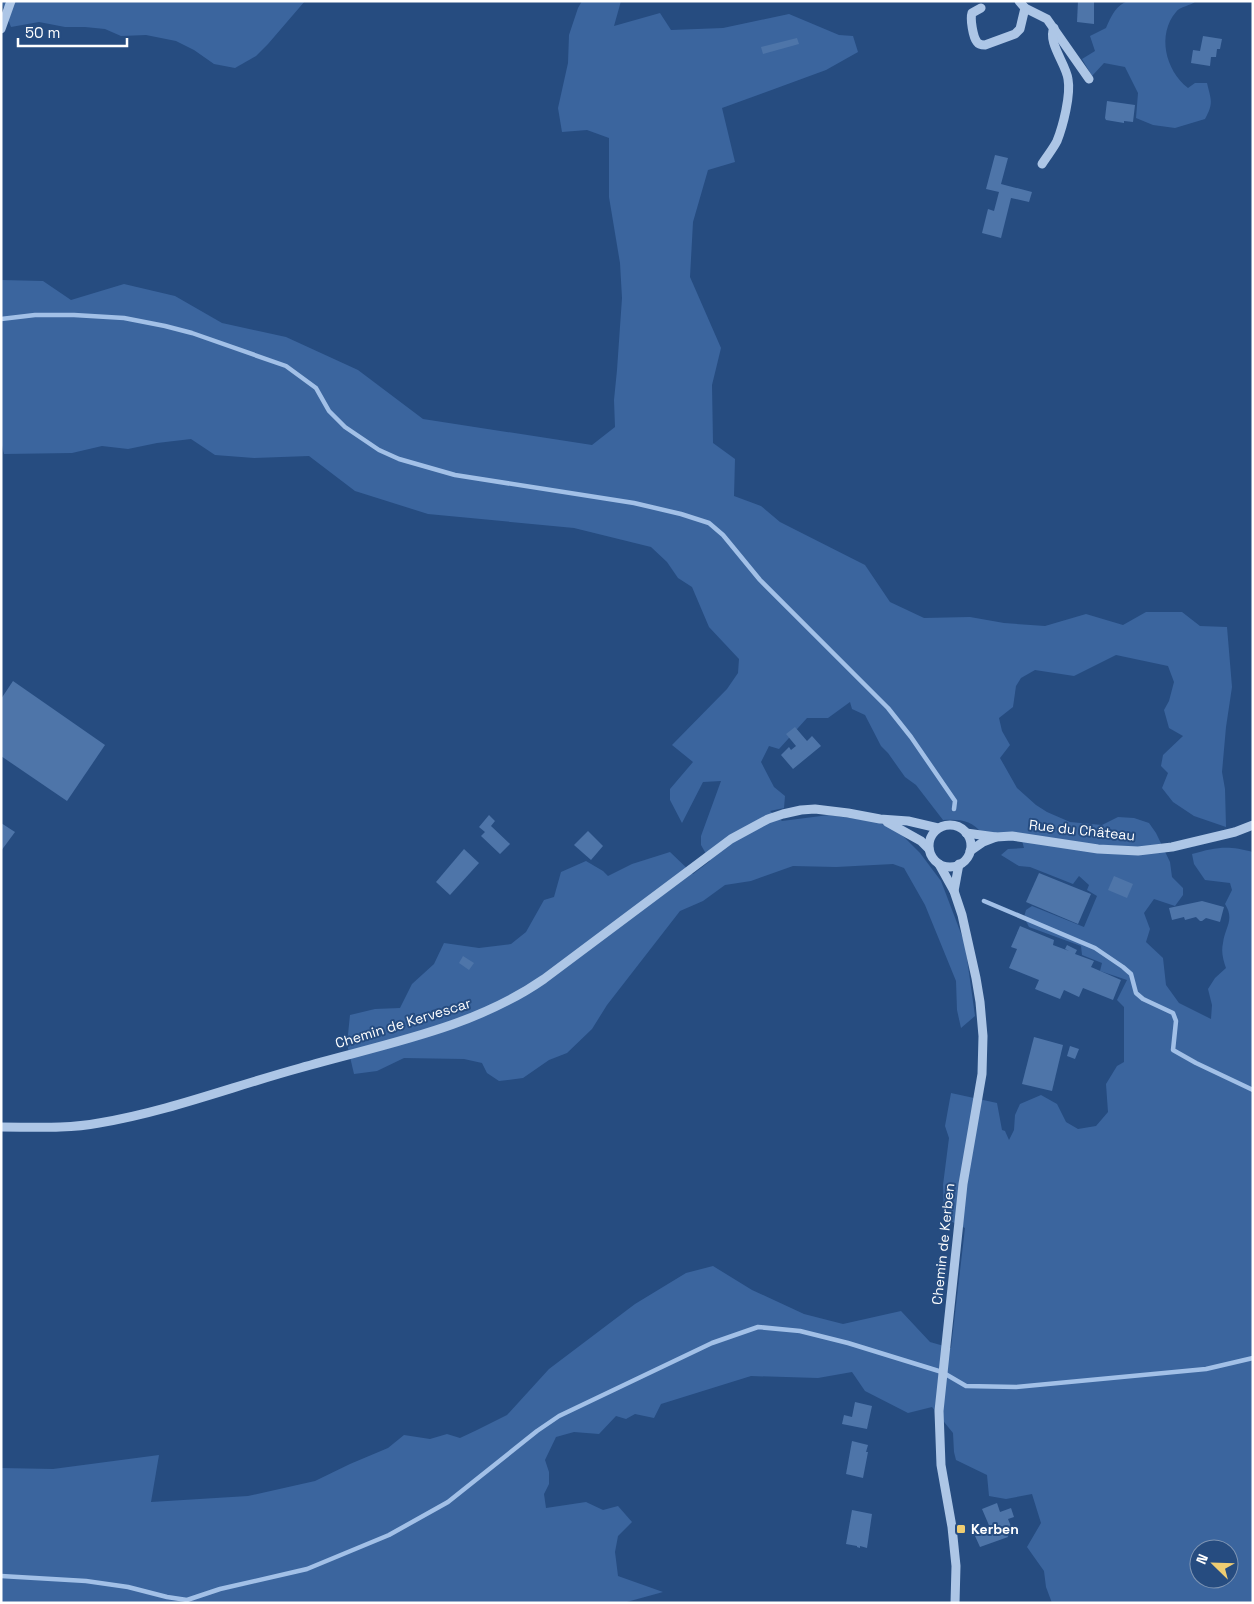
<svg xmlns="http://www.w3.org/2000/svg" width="1254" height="1604" font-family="'Space Grotesk',sans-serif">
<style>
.green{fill:#3b659e;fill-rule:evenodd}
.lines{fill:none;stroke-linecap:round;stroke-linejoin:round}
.stream{stroke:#a2c0e7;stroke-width:4.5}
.building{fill:#4e75a9}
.minor{stroke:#adc6e6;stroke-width:9}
.poi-dot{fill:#efcd72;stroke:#264c80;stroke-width:2}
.labels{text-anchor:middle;stroke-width:4;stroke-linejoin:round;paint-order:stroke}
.street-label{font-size:14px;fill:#fff;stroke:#264c80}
.poi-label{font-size:14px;font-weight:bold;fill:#fff;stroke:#264c80;text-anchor:start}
</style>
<rect width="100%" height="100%" fill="#264c80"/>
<g class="green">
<polygon points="1,1 305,1 268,44 256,56 235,68 214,64 194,50 176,41 146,35 121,36 105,29 85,27 65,27 39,22 11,27"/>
<path d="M 582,1 L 621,1 L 614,26 L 660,13 L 671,30 L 723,28 L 789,14 L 839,35 L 853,36 L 858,52 L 826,70 L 722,108 L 735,162 L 708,170 L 693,222 L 690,277 L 721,348 L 712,385 L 713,443 L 735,459 L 734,496 L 761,506 L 780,522 L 865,565 L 890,602 L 924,618 L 970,617 L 1004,623 L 1045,626 L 1086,614 L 1123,625 L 1146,612 L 1182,612 L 1200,626 L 1227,627 L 1232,687 L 1226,727 L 1222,772 L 1225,789 L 1226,827 L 1194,816 L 1173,802 L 1162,788 L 1168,773 L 1161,766 L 1163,755 L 1183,736 L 1169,728 L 1164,710 L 1169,701 L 1174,682 L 1168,666 L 1116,655 L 1074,676 L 1035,670 L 1021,678 L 1016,686 L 1013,707 L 999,718 L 1002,731 L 1010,745 L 1000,758 L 1017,788 L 1036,805 L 1047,812 L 1070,822 L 1102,825 L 1118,817 L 1134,818 L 1149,823 L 1156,833 L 1170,862 L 1172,877 L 1183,888 L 1183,895 L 1175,906 L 1154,899 L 1144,913 L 1150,929 L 1146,942 L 1163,958 L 1166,985 L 1179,1003 L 1211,1019 L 1212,1005 L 1208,989 L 1215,978 L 1226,968 C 1223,959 1221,952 1223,943 C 1225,927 1235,920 1225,904 L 1232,890 L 1230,883 L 1205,880 L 1194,864 L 1192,854 C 1216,847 1228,845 1253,852 L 1253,1603 L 1052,1603 L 1046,1587 L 1044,1571 L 1027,1547 L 1041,1523 L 1032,1494 L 1006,1499 L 989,1496 L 987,1475 L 956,1460 L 954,1452 L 953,1433 L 932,1407 L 908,1413 L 865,1391 L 852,1372 L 818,1378 L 751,1376 L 661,1404 L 654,1418 L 635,1414 L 626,1419 L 616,1416 L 599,1434 L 574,1432 L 556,1437 L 545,1460 L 549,1472 L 549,1484 L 544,1494 L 546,1508 L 586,1502 L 603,1510 L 618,1506 L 632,1522 L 618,1536 L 615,1552 L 618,1576 L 663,1592 L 623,1603 L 1,1603 L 1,1468 L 53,1469 L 159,1455 L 151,1502 L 248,1496 L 315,1481 L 350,1464 L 388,1448 L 404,1435 L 430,1439 L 447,1434 L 460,1438 L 477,1430 L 507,1415 L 549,1369 L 635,1304 L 686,1273 L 713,1266 L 752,1290 L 804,1314 L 843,1324 L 901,1311 L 930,1342 L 951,1348 L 965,1228 L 944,1218 L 943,1185 L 949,1138 L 945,1126 L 951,1093 L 997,1103 L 1002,1130 L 1005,1131 L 1009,1140 L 1014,1130 L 1015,1115 L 1020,1104 L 1041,1095 L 1057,1104 L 1066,1122 L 1078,1129 L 1096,1126 L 1108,1112 L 1106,1084 L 1117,1066 L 1124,1062 L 1124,1007 L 1117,1000 L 1127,980 L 1100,971 L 1102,963 L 1082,955 L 1081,946 L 1029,927 L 1024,917 L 1026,910 L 1032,906 L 1084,927 L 1097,896 L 1087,890 L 1089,885 L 1079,876 L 1073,884 L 1030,867 L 1019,866 L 1001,855 L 1008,849 L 1024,848 L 1021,837 L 982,834 C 973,820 959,819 943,820 L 916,785 L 905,777 L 888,753 L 881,746 L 865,715 L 852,709 L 850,702 L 828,718 L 807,718 L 779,749 L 769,746 L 761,762 L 774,787 L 785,796 L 784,808 L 770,811 L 782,821 L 829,815 L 878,822 L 899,832 L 920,853 L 941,881 L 965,944 L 975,1016 L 961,1028 L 957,1010 L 956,981 L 925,905 L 904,868 L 893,864 L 836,867 L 793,866 L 751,881 L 725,885 L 703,901 L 680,911 L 607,1005 L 592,1029 L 567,1053 L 549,1060 L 523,1078 L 499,1081 L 487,1073 L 482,1063 L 464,1059 L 404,1058 L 377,1071 L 354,1074 L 347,1044 L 350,1015 L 375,1009 L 400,1008 L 412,984 L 434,964 L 444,943 L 479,948 L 511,944 L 526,932 L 544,900 L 554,897 L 561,872 L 586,861 L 603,871 L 608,876 L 632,864 L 670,852 L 693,874 L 710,861 L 701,845 L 701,836 L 721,781 L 703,782 L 682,823 L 670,800 L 670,789 L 693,762 L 672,745 L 727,689 L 738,673 L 739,659 L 709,627 L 692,587 L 678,578 L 667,562 L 651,547 L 574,528 L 428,514 L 355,491 L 309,456 L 254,458 L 215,455 L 191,439 L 157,443 L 128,449 L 102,446 L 72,453 L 4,454 L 1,441 L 1,280 L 43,281 L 71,300 L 124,284 L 175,296 L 222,323 L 286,337 L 358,370 L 423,419 L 592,445 L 615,427 L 614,400 L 617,370 L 622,298 L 620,263 L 609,197 L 609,138 L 587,130 L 562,132 L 558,108 L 568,63 L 569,35 L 578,8 ZM 1199,1549 L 1229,1549 L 1229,1579 L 1199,1579 Z"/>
<path d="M 1129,1 L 1196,1 C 1191,6 1180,6 1176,12 C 1157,34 1165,70 1188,88 L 1195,83 L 1207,83 C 1211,100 1214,103 1205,119 L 1175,128 L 1153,125 L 1136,118 L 1138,93 L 1125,67 L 1104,63 L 1092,76 L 1082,59 L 1095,51 L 1090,36 L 1106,28 C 1111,17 1116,4 1129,1 Z"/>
</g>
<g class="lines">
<g class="stream">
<polyline points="1,319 35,315 74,315 124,318 165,326 192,333 286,366 316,388 329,411 345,427 379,450 399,459 455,475 634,503 681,514 709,523 723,535 760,580 888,708 911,737 955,801 954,809"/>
<polyline points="984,901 1095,948 1123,967 1131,974 1136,993 1143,999 1173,1013 1176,1021 1173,1050 1196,1063 1253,1090"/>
<polyline points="1,1576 86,1581 128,1587 167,1597 187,1600 220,1589 307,1569 389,1535 448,1502 537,1431 559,1416 712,1343 758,1327 800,1331 848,1343 942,1372 966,1386 1016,1387 1206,1369 1253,1358"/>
</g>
</g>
<g class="building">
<polygon points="1078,1 1094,1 1094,24 1077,22"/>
<polygon points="1203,36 1222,39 1220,49 1217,49 1216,57 1211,57 1210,66 1191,63 1193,50 1200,51"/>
<polygon points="797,38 799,44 763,54 761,47"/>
<polygon points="1107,101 1135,105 1133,122 1124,121 1124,123 1106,120 1105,118"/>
<polygon points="995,155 1008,158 1001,184 1032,192 1029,202 1011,198 1001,238 982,233 988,209 994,211 999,192 986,189"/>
<polygon points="13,681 105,745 67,801 1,756 1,699"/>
<polygon points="795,727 807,741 812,736 821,746 793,769 781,755 789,747 791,750 796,746 786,734"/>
<polygon points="489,815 495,821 491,826 510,844 500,854 481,836 485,832 479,827"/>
<polygon points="1,823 15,832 1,851"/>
<polygon points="588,831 603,846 591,860 574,845"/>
<polygon points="464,849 479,863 450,895 436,882"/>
<polygon points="1039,873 1091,894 1078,924 1026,902"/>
<polygon points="1114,876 1133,884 1127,898 1108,890"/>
<polygon points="1202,901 1224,907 1220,922 1206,918 1202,921 1200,921 1196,917 1185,920 1184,917 1172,920 1169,908"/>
<polygon points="1020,926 1054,940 1053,945 1069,951 1065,949 1067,945 1077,950 1075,954 1094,961 1091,967 1121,980 1113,1000 1083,988 1079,997 1064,990 1060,999 1035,989 1039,980 1009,968 1017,949 1011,947"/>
<polygon points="463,956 474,963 469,970 459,963"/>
<polygon points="1034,1037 1063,1045 1052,1091 1022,1084"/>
<polygon points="1070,1046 1079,1049 1075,1059 1067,1056"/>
<polygon points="855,1402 872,1406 867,1429 842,1424 844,1415 852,1417"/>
<polygon points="852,1441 868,1445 866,1452 868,1452 863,1478 846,1474"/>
<polygon points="997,1503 1000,1512 1011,1508 1014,1517 1008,1519 1012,1529 1006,1531 1008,1537 980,1547 975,1536 991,1530 982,1509"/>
<polygon points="852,1510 872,1514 867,1548 860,1546 860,1548 857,1547 857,1546 846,1544"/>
</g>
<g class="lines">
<g class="minor">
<polyline points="1019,1 1025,8 1047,19 1089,79"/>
<path d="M 981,8 L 972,13 C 970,19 973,37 977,42 C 979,45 982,45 985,45 L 1015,34 L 1020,29 L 1025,8"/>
<polyline points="1,29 11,1"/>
<path d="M 1042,164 C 1047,156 1053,149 1057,141 C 1063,126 1071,95 1068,79 C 1066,64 1047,42 1054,28"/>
<polyline points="887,822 921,841 929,849"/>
<circle cx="950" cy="846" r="21"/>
<polyline points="966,833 996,837 1012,836 1098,849 1138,851 1172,847 1235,832 1253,825"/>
<polyline points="970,851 983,842 996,837"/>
<polyline points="939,864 954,891 962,915 976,978 980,1002 983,1036 982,1074 963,1184 939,1411 941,1465 952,1527 956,1566 955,1603"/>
<polyline points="954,891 959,864"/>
<path d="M 1,1127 C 34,1127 67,1129 99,1123 C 166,1112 234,1086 300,1068 C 383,1044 472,1029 544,979 L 731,839 L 768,819 L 783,814 L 801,810 L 815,809 L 848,813 L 880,819 L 908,821 L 938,828"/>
</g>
</g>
<rect class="poi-dot" x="956" y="1524" width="10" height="10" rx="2.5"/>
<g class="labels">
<g class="street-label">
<text transform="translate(1082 830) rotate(6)" y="5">Rue du Château</text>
<text transform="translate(403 1023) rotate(-17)" y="5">Chemin de Kervescar</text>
<text transform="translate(943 1244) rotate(-84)" y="5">Chemin de Kerben</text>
</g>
<g class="poi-label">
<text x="971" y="1534">Kerben</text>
</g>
</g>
<rect width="1254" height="1604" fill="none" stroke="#ffffff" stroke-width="5"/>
<g transform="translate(1214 1564) rotate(293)"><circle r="24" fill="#264c80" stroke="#7d94b3"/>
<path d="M0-4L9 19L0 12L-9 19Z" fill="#efcd72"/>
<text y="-8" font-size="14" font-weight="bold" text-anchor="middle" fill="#ffffff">N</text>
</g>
<path d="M18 38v8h109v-8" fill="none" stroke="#ffffff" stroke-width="2.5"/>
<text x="25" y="38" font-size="15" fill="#ffffff" stroke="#264c80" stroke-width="4" paint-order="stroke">50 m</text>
</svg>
